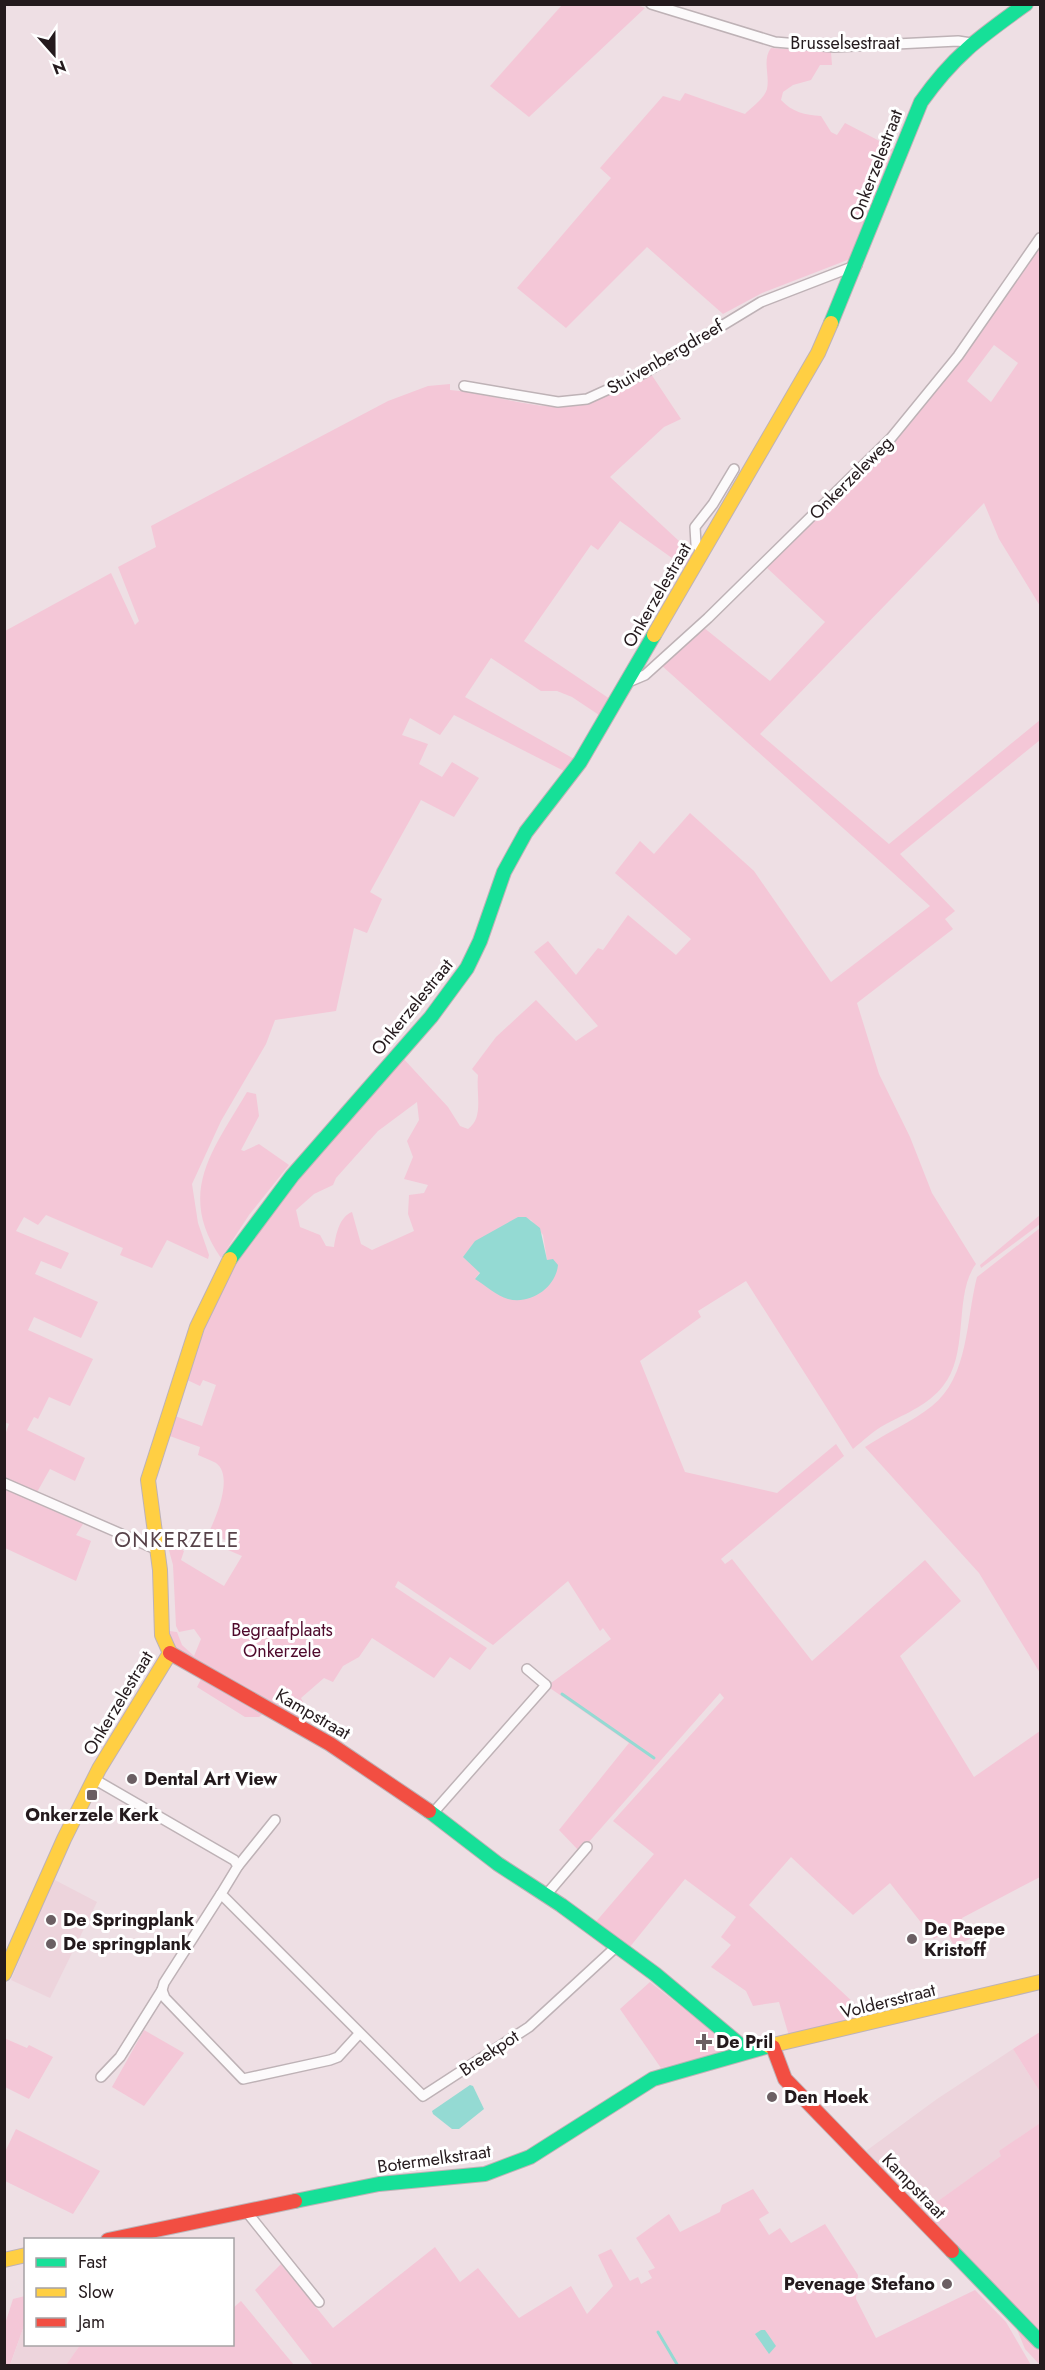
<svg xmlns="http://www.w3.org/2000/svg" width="1045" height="2370" font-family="Jost,sans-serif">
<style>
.built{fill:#edd4dc}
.green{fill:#f4c7d7;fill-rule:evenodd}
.water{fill:#94dad3}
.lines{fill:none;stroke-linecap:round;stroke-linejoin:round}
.stream{stroke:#94dad3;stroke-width:3}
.street-casing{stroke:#beb2b6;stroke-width:12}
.fast-casing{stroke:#beb2b6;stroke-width:16}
.slow-casing{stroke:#beb2b6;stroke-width:16}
.jam-casing{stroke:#beb2b6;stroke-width:16}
.street{stroke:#fcfafb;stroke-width:9}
.fast{stroke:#16e098;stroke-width:14}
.slow{stroke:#ffcf43;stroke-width:14}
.jam{stroke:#f24e42;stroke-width:14}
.poi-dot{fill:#6b5f63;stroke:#fff;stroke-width:2}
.labels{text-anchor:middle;stroke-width:6;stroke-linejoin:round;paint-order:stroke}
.street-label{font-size:18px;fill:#241a1d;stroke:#fff}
.park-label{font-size:18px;fill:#4f0a2c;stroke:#fff}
.poi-label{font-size:18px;font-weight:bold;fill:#241a1d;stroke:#fff;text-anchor:start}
.quarter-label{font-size:21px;letter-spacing:1.5px;fill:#574249;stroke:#fff}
</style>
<rect width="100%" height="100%" fill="#eedfe4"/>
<g class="built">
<polygon points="53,1879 97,1902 50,1998 11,1980"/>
<polygon points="1013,2049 1040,2092 1040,2123 1000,2151 1002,2156 924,2211 866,2151 937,2099"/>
<polygon points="25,2323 26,2344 80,2345 66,2365 10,2366"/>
</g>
<g class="green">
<polygon points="634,4 645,8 529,117 490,86 562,5"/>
<path d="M 771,48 L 831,52 L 832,65 L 820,65 L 811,80 L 793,85 L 783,92 L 781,100 C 792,112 805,115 821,116 L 831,132 L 837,135 L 845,123 L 893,148 L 850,259 L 762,293 L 723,314 L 647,247 L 566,328 L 517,288 L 611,178 L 600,168 L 663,96 L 680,101 L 685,93 L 745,114 C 751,108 764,99 767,89 C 770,75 762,60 771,48 Z"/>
<path d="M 1040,244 L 1040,606 L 999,539 L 984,503 L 760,734 L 889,844 L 1040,720 L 1040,740 L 900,854 L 955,911 L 945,919 L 953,929 L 857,1003 L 879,1074 L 910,1137 L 932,1193 L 976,1264 C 953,1294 970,1353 943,1386 C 928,1405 907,1413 886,1424 C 874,1430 864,1440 853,1449 L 746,1281 L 698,1311 L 701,1317 L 640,1361 L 685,1472 L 777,1493 L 836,1444 L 844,1456 L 721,1559 L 725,1564 L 732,1559 L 812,1661 L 925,1560 L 961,1601 L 900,1656 L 974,1777 L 1040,1731 L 1040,1877 L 962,1918 L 970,1939 L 954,1946 L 947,1932 L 934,1939 L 890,1883 L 853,1915 L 791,1857 L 749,1905 L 870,2018 L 789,2036 L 779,2002 L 753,2006 L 746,1991 L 711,1967 L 731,1945 L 721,1937 L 736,1917 L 685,1879 L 629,1948 L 594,1924 L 654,1854 L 613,1821 L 724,1698 L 720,1693 L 580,1852 L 559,1830 L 629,1743 L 547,1686 L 611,1639 L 603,1628 L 600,1631 L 568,1581 L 493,1645 L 398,1581 L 395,1587 L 487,1648 L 470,1670 L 450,1657 L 434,1678 L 372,1638 L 359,1657 L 343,1666 L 333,1682 L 324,1678 L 301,1698 L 306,1708 L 303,1716 L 296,1720 L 271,1707 L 259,1717 L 245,1717 L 197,1687 L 202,1677 L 168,1657 L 169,1631 L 177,1632 L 182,1645 L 194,1656 L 201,1639 L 194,1629 L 179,1632 L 176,1626 L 173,1565 L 167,1543 L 169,1541 L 184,1551 L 181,1560 L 224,1586 L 242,1556 L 228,1550 L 233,1544 L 209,1532 C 216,1517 234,1476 216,1463 C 211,1460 204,1458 198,1455 L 200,1447 L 167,1435 L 175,1416 L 202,1426 L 216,1385 L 203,1380 L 200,1386 L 185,1379 L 201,1324 L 233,1253 L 402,1057 L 448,1107 L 460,1126 L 468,1129 C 484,1118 476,1095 478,1075 L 472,1069 L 496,1037 L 536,1000 L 576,1041 L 598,1026 L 534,952 L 548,941 L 576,975 L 598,948 L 603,950 L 628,915 L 676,955 L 691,939 L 615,873 L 640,841 L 654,854 L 690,813 L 754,871 L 831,982 L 930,906 L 661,665 L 703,627 L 770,681 L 825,622 L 766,567 L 825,511 L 920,410 ZM 994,345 L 1018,363 L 991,402 L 967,381 ZM 417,1102 L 419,1120 L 407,1141 L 413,1157 L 404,1179 L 428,1185 L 424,1193 L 409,1195 L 408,1214 L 414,1231 L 372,1250 L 361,1244 L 352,1212 C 339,1217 336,1235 334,1247 L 326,1246 L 320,1235 L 300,1227 L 296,1210 L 314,1194 L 333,1185 L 336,1178 L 378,1131 ZM 518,1217 L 531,1220 L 543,1235 L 547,1260 L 475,1279 Z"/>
<path d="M 651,374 L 681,419 L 664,427 L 610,477 L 693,554 L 686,568 L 620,521 L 598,550 L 591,545 L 524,641 L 610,699 L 599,715 L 572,697 L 557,691 L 541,691 L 491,658 L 465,697 L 576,760 L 566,772 L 454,715 L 440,735 L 410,718 L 402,735 L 428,744 L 419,764 L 442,777 L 452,762 L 479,778 L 454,817 L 421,800 L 370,892 L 382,899 L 367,933 L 354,928 L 336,1011 L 275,1020 L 266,1044 L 221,1121 L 192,1184 L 198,1223 L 209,1255 L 208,1259 L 167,1240 L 152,1268 L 120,1255 L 123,1248 L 46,1215 L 38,1225 L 24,1217 L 16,1231 L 69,1253 L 61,1269 L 41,1261 L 35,1274 L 98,1302 L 81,1338 L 34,1317 L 28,1330 L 93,1359 L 70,1406 L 49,1397 L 38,1419 L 34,1417 L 27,1430 L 85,1458 L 75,1481 L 50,1469 L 36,1494 L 5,1479 L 5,1435 L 9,1424 L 4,1422 L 5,631 L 111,573 L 135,625 L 139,621 L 118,567 L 156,547 L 151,526 L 388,401 L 428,386 L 450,384 L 450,390 C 495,393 542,415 587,403 C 610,397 630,384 651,374 Z"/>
<path d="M 247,1092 L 256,1094 L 259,1116 L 241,1150 L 244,1151 L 259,1144 L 289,1165 L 249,1215 L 221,1258 C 176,1193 213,1150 247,1092 Z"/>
<polygon points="1040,1215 1040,1224 981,1268 980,1265"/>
<path d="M 1040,1228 L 1040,1673 L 979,1573 L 865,1447 C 886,1433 912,1422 932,1406 C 969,1377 966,1319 977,1277 Z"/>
<polygon points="5,1489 83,1524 76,1535 91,1541 76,1581 5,1548"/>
<polygon points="650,1982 722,2039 725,2047 723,2051 661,2068 620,2009"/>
<polygon points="144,2030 184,2053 144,2106 112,2087"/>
<polygon points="1040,2032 1040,2092 1013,2049"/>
<polygon points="4,2038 27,2048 29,2045 53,2057 29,2099 5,2087"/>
<polygon points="1040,2123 1040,2337 924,2211 1001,2156 999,2151"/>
<polygon points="16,2129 100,2171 73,2214 5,2181 5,2152"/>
<polygon points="753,2189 769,2213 759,2219 769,2235 780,2228 791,2243 825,2224 858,2275 856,2299 876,2338 975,2290 1006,2322 1031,2365 313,2365 255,2290 281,2264 333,2328 435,2247 460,2282 478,2268 519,2318 571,2286 587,2314 613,2286 598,2255 611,2249 630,2281 638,2277 641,2284 652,2278 648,2271 655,2268 636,2238 669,2214 680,2232 720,2212 722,2205"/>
<polygon points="25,2296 25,2323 10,2365 5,2365 5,2324 13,2299"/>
<polygon points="241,2301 294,2365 66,2365 80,2345 232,2344 233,2308"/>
<polygon points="1014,2322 1040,2350 1040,2365 1025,2349"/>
</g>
<g class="water">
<path d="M 518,1217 L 526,1217 L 540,1228 L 547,1260 L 553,1259 L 558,1265 C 556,1287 531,1305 508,1299 C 497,1296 485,1285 475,1279 L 480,1273 L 463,1257 L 475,1241 Z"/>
<polygon points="470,2085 473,2086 484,2109 459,2129 452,2129 433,2114 432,2111"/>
<polygon points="761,2330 765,2330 776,2346 769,2354 755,2334"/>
</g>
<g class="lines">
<g class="stream">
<polyline points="562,1694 654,1758"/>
<polyline points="658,2332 678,2366"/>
</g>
<g class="street-casing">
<g id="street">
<polyline points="651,4 775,42 834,47 958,41 971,43"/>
<polyline points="464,386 558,402 587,399 644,373 761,302 857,265"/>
<polyline points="703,552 696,544 695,527 713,504 734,469"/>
<polyline points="626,683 645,675 708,618 891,438 958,356 1040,238"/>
<polyline points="4,1483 158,1550"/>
<polyline points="94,1779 234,1860 238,1866 221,1894 423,2096 529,2027 617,1946"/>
<polyline points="433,1813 546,1685 527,1669"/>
<polyline points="238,1866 275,1820"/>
<polyline points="221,1894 164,1983 162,1990 165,1998 243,2079 330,2060 338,2057 359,2034"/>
<polyline points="546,1895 587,1847"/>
<polyline points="101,2077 120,2057 162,1990"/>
<polyline points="246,2211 319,2302"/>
</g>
</g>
<g class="fast-casing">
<g id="fast">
<path d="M 831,323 L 921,102 C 954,55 980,37 1026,4"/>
<polyline points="230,1259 292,1176 431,1017 467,968 480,941 504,872 526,832 580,762 654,635"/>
<polyline points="429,1811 498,1864 561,1905 655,1974 739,2044 744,2052"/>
<polyline points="295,2201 379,2184 485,2174 530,2157 653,2079 769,2046"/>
<polyline points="952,2251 1040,2342"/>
</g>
</g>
<g class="slow-casing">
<g id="slow">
<polyline points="654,635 818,353 831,323"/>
<polyline points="170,1653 162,1635 160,1570 148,1480 197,1327 230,1259"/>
<polyline points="4,1974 64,1839 99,1769 170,1653"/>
<polyline points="769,2046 1040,1982"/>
<polyline points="4,2260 26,2255"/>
</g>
</g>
<g class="jam-casing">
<g id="jam">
<polyline points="170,1653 330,1744 429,1811"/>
<polyline points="773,2047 785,2079 952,2251"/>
<polyline points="108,2240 295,2201"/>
</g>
</g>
<use href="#street" class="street"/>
<use href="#fast" class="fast"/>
<use href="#slow" class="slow"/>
<use href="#jam" class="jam"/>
</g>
<g class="poi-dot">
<circle cx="132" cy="1779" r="6"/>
<rect x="86" y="1789" width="12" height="12" rx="3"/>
<circle cx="51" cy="1920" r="6"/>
<circle cx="912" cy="1939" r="6"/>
<circle cx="51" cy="1944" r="6"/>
<path d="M701 2033h6v6h6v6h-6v6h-6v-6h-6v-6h6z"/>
<circle cx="772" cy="2097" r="6"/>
<circle cx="947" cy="2284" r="6"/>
</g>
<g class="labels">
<g class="street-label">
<text x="845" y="49">Brusselsestraat</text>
<text transform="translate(876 165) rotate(-69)" y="6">Onkerzelestraat</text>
<text transform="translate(665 357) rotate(-30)" y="6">Stuivenbergdreef</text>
<text transform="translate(851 478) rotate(-45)" y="6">Onkerzeleweg</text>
<text transform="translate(657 595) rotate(-60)" y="6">Onkerzelestraat</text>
<text transform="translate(412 1007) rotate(-51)" y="6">Onkerzelestraat</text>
<text transform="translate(118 1703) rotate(-59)" y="6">Onkerzelestraat</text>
<text transform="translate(313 1714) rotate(30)" y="6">Kampstraat</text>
<text transform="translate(888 2001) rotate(-14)" y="6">Voldersstraat</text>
<text transform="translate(489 2053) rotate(-34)" y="6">Breekpot</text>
<text transform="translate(434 2159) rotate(-8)" y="6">Botermelkstraat</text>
<text transform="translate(914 2186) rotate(46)" y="6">Kampstraat</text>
</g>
<g class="park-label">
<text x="282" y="1636">Begraafplaats<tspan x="282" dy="21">Onkerzele</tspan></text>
</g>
<g class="poi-label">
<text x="144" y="1785">Dental Art View</text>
<text x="92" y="1821" text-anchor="middle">Onkerzele Kerk</text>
<text x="63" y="1926">De Springplank</text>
<text x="924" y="1935">De Paepe<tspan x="924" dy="21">Kristoff</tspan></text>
<text x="63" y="1950">De springplank</text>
<text x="716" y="2048">De Pril</text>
<text x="784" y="2103">Den Hoek</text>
<text x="935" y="2290" text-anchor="end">Pevenage Stefano</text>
</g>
<g class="quarter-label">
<text x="177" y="1547">ONKERZELE</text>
</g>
</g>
<rect width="1045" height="2370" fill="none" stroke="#241a1d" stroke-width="12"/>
<rect x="24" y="2238" width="210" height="108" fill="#ffffff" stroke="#a7a3a5" stroke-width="1.5"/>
<rect x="36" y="2258" width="30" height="9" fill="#16e098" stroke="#a7a3a5" stroke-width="1.5"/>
<text x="78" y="2268" font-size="18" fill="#241a1d">Fast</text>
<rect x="36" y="2288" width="30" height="9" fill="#ffcf43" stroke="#a7a3a5" stroke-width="1.5"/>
<text x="78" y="2298" font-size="18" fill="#241a1d">Slow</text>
<rect x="36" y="2318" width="30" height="9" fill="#f24e42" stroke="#a7a3a5" stroke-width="1.5"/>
<text x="78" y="2328" font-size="18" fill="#241a1d">Jam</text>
<g transform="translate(54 54) rotate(159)" stroke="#ffffff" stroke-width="4.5" paint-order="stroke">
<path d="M0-4.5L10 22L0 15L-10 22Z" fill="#241a1d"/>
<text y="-9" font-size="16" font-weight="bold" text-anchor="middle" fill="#241a1d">N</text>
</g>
</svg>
